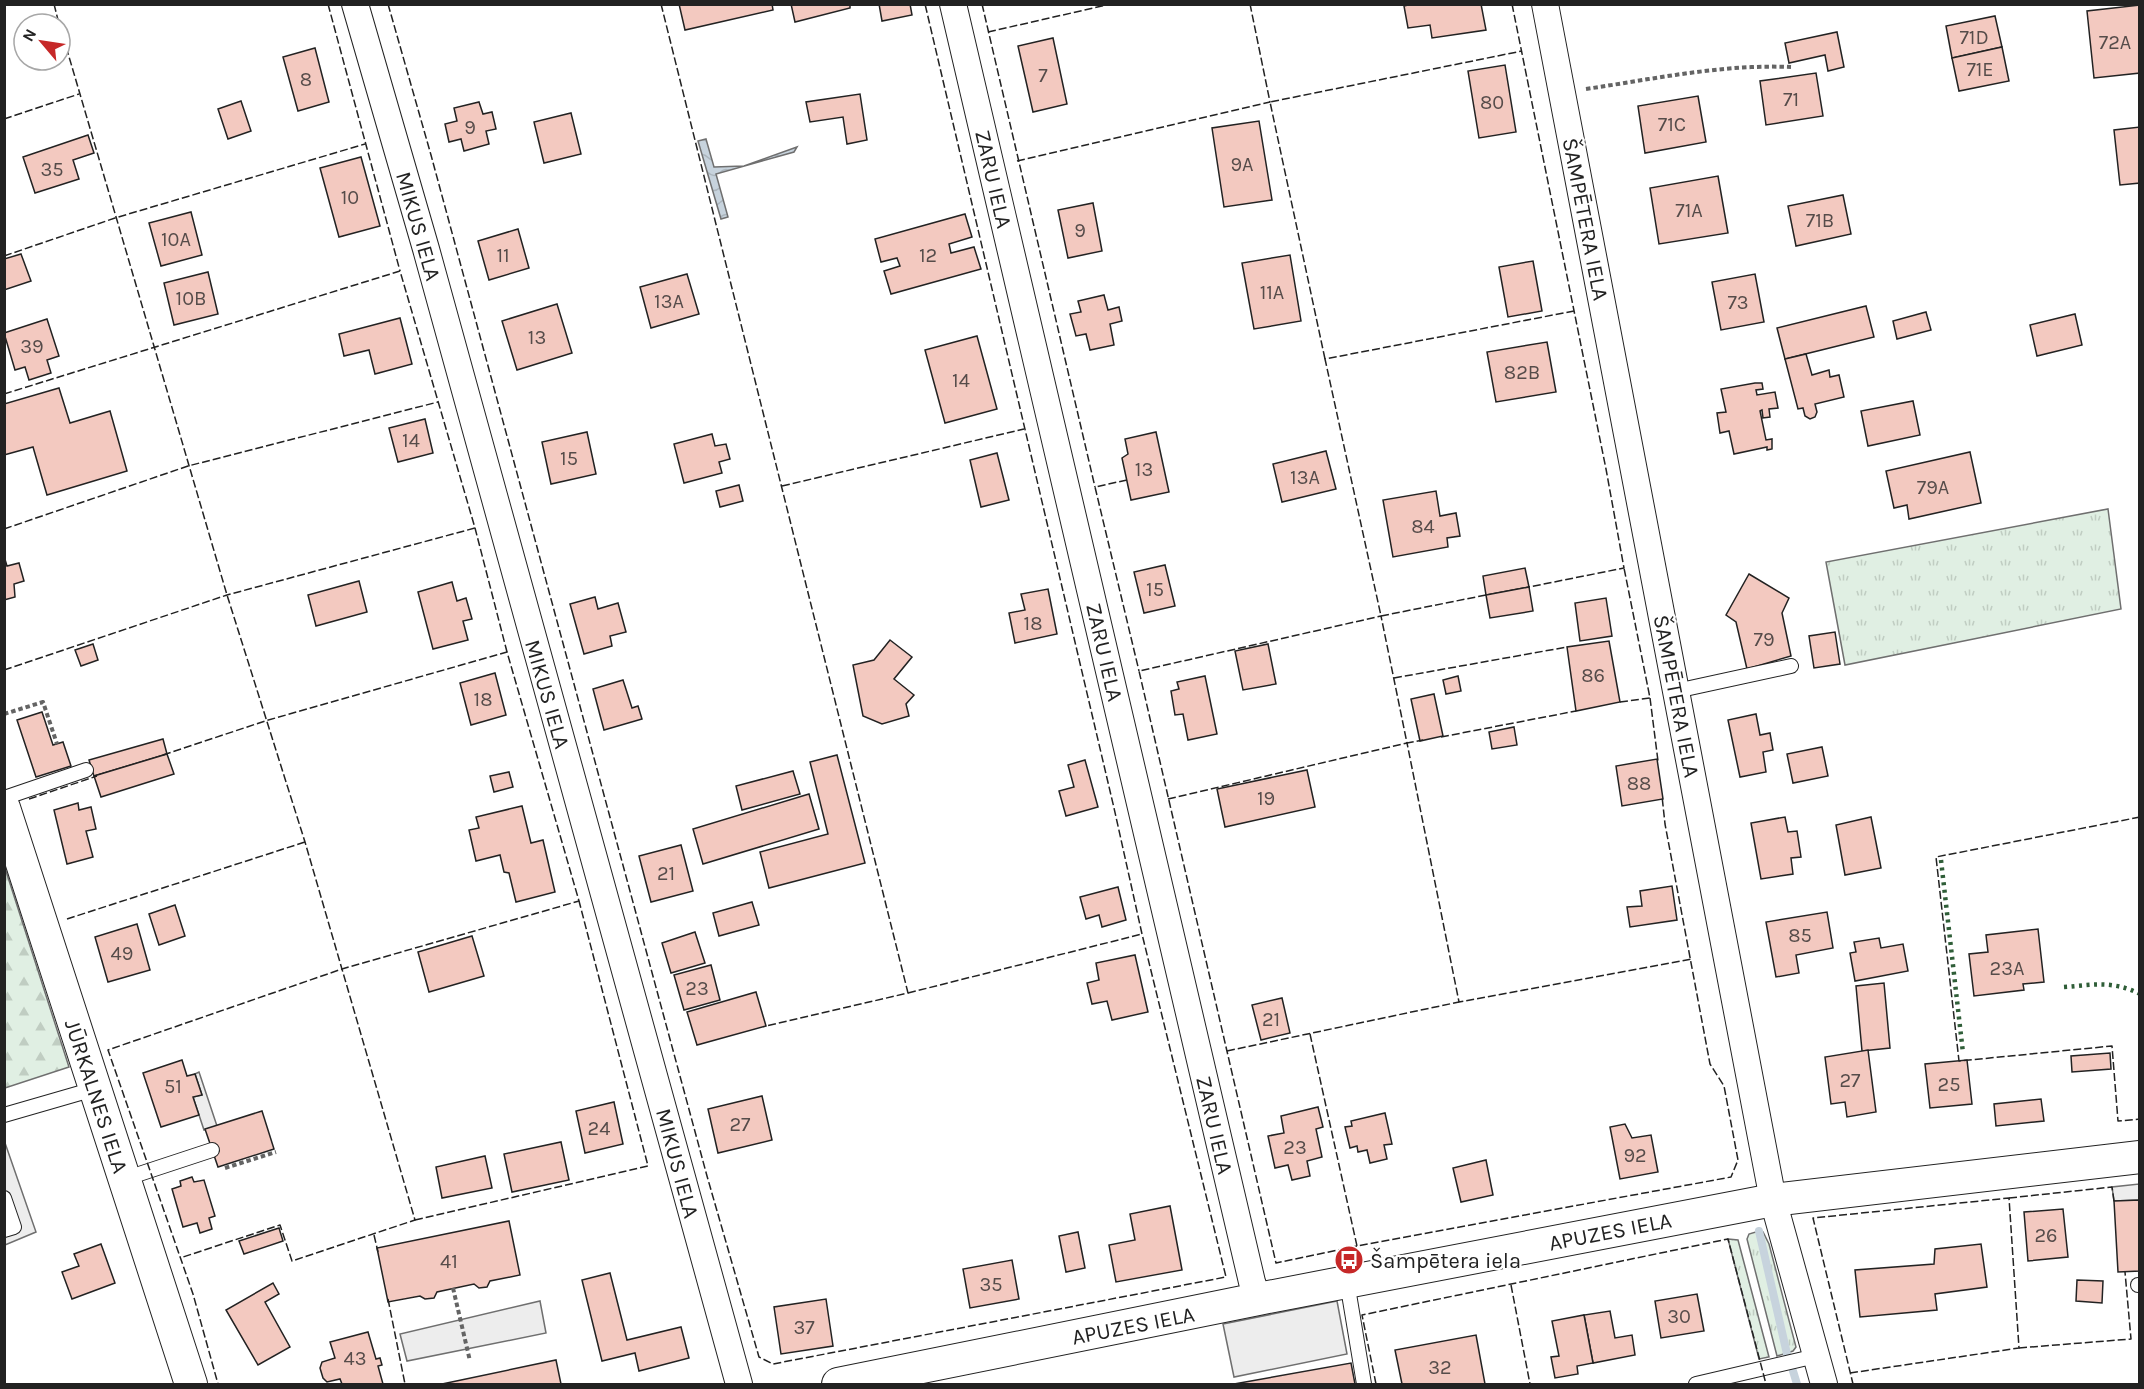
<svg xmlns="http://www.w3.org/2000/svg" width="2144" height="1389" font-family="Karla,sans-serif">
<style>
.grass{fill:url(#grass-tufts);stroke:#6f6f6f;stroke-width:1.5}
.forest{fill:url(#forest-firs);stroke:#6f6f6f;stroke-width:1.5}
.parking{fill:#ededed;stroke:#6f6f6f;stroke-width:1.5}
.water{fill:url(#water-waves);stroke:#6f6f6f;stroke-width:1.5}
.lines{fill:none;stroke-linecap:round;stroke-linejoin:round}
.stream{stroke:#c7d3dd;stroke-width:8}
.building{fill:#f3c9c0;stroke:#222;stroke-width:1.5}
.service-casing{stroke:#222;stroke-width:16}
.minor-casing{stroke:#222;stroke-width:28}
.tertiary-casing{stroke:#222;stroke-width:34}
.path{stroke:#646464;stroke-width:4;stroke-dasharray:4.5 3;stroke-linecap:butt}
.service{stroke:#fff;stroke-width:14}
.minor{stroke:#fff;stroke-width:26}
.tertiary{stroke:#fff;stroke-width:32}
.hedge{stroke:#2f5e38;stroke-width:4.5;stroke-dasharray:3 4.5;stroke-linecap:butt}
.fence{stroke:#222;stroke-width:1.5;stroke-dasharray:8 3;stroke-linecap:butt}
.labels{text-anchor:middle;stroke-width:4.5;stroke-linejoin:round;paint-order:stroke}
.number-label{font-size:20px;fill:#564c4a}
.street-label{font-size:22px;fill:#222;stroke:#fff}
.poi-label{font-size:22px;fill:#222;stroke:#fff;text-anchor:start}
</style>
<defs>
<pattern id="grass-tufts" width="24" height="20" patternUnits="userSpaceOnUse" patternTransform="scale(1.5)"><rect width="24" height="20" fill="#e0efe3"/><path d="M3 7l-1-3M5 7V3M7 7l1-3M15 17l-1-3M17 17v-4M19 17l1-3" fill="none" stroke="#c0cdc2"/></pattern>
<pattern id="forest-firs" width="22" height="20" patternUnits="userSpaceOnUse" patternTransform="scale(1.5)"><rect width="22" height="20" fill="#e0efe3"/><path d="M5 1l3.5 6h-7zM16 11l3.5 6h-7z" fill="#c0cdc2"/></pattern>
<pattern id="water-waves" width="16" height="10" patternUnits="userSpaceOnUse" patternTransform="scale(1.5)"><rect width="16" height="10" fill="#c7d3dd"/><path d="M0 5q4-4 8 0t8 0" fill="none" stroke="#abb5bd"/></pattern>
</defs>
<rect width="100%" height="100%" fill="#fff"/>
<g class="grass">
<polygon points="2108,509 2121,609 1845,665 1826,562"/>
<polygon points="1759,1231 1763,1232 1769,1244 1796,1347 1793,1351 1777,1356 1747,1239 1749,1234"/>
<polygon points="1728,1239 1738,1240 1769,1357 1759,1359"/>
</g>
<polygon class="forest" points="5,868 69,1067 5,1088 4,1088"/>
<g class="parking">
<polygon points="199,1072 217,1126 204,1130 193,1097 202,1095 195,1074"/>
<polygon points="4,1140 36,1232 5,1245 4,1245"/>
<polygon points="2139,1184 2139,1200 2114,1201 2112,1187"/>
<polygon points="540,1301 546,1333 407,1361 400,1334"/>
<polygon points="1337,1301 1347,1354 1234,1377 1223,1324"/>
</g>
<polygon class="water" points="706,139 714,167 744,166 797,147 794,152 716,174 728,217 721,219 698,141"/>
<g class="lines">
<g class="stream">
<polyline points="1759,1231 1787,1354"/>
<polyline points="1793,1371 1797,1384"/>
</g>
</g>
<g class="building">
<polygon points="679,4 772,4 773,10 685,30"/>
<polygon points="791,4 850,4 850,8 795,22"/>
<polygon points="879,4 910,4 912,15 882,21"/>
<polygon points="1412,4 1481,4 1486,30 1432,38 1430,25 1408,28 1404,6"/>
<polygon points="2140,5 2140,73 2094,78 2087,11"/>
<polygon points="1995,16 2002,47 1952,58 1946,26"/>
<polygon points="1837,32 1844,67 1828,71 1825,55 1789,63 1785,43"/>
<polygon points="1053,38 1067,104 1033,112 1018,46"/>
<polygon points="2002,47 2009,81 1959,91 1952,58"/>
<polygon points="315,48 329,102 298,111 283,57"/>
<polygon points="1505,65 1516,132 1479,138 1468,71"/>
<polygon points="1816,73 1823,116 1766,125 1760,81"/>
<polygon points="860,94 867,140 847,144 843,117 810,122 806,102"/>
<polygon points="1698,96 1706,142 1645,153 1638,106"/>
<polygon points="241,101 251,131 228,139 218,109"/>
<polygon points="479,102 483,114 492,112 496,129 486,131 489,144 464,151 461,139 449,142 445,124 457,121 454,108"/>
<polygon points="571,113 581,154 544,163 534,122"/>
<polygon points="1259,121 1272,200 1224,207 1212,128"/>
<polygon points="2140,127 2140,183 2120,185 2114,130"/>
<polygon points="88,135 94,153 73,160 79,179 35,193 23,157"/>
<polygon points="361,157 380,226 339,237 320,168"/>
<polygon points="1718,176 1728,233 1659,244 1650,188"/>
<polygon points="1843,195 1851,234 1796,246 1788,206"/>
<polygon points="1093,203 1102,251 1068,258 1058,210"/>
<polygon points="191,212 202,255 161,266 149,223"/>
<polygon points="965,214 972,237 949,244 951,253 974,247 981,269 891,294 884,271 900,266 897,258 881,262 875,239"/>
<polygon points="518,229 529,268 489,280 478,241"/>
<polygon points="21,254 31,281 4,290 4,259"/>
<polygon points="1290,255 1301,321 1254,329 1242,263"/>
<polygon points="1533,261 1542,311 1508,317 1499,267"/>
<polygon points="208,272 218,314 174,325 164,283"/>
<polygon points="687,274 699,314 651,328 640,287"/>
<polygon points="1755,274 1764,322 1721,330 1712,282"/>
<polygon points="1104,295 1108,310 1119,307 1122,321 1110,324 1114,345 1090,350 1086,334 1076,336 1070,314 1081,312 1078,301"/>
<polygon points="557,304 572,353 517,370 502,321"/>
<polygon points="1866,306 1874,337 1785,359 1777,328"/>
<polygon points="1926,312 1931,330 1897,339 1893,321"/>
<polygon points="2075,314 2082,345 2037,356 2030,325"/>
<polygon points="400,318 412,364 375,374 369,350 344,356 339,334"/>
<polygon points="47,319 59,356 47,360 51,373 29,380 25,367 15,370 4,333"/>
<polygon points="977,336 997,409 945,423 925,350"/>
<polygon points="1547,342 1556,392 1496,402 1487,352"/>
<polygon points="1806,354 1812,375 1829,370 1830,377 1839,375 1844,397 1815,404 1817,412 1815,417 1810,419 1805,416 1803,408 1798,409 1785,359"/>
<polygon points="1755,383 1762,383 1763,389 1756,390 1757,395 1775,392 1778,408 1769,409 1770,417 1763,418 1762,410 1760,411 1766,440 1772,439 1772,449 1767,450 1767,447 1734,454 1729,431 1720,433 1717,413 1726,412 1721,389"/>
<polygon points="59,388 70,423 110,411 127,471 47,495 33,447 4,455 4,404"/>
<polygon points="1913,401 1920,435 1868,446 1861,411"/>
<polygon points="425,419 433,453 398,462 389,428"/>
<polygon points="587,432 596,474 551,484 542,442"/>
<polygon points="1156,432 1169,492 1131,500 1122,458 1128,454 1125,439"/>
<polygon points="712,434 715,446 726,444 730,459 719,462 722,473 684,483 674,444"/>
<polygon points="1326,451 1336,489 1282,502 1273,464"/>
<polygon points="1970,452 1981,503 1909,519 1907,505 1894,508 1886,471"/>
<polygon points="997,453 1009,500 981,507 970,460"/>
<polygon points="739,485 743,501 720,507 716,491"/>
<polygon points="1436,491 1440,516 1456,513 1460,536 1447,538 1448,547 1393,557 1383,500"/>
<polygon points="4,556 7,566 19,563 24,581 14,584 15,597 4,600"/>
<polygon points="1165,565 1175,606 1144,613 1134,572"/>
<polygon points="1525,568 1529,587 1486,595 1483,576"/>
<polygon points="1749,574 1789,598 1782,613 1791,656 1747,669 1736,622 1726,615"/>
<polygon points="359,581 367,612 316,626 308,595"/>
<polygon points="452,582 457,601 466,598 472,619 463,621 468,640 433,649 418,592"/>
<polygon points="1529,587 1533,611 1490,618 1486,595"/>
<polygon points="1048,589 1057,634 1015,643 1009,613 1025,610 1021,594"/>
<polygon points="595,597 598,609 618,603 626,632 610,636 612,646 584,654 570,604"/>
<polygon points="1606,598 1612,636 1580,641 1575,603"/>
<polygon points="1835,632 1840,664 1814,668 1809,636"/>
<polygon points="890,640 912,657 894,679 914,695 906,704 909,716 882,724 863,716 853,665 874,660"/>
<polygon points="1609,641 1620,702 1576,711 1567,647"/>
<polygon points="93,644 98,660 81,666 75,650"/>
<polygon points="1268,644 1276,684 1243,690 1235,651"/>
<polygon points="495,673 506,715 471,725 460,683"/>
<polygon points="1205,676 1217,734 1188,740 1183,714 1175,715 1171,691 1179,689 1177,682"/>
<polygon points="1458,676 1461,691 1446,694 1443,680"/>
<polygon points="623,680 632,708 638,706 642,719 604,730 593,689"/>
<polygon points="1434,694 1443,736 1420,741 1411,699"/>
<polygon points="42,712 53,745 63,742 71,766 36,777 17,720"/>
<polygon points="1756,714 1760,735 1770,733 1773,750 1763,752 1766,772 1740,777 1728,720"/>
<polygon points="1514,727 1517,745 1492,749 1489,732"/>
<polygon points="163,739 167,754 94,776 89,760"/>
<polygon points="1822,747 1828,776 1793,783 1787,754"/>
<polygon points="167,754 174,774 101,797 94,776"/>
<polygon points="837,755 865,863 769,888 760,852 828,834 810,762"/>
<polygon points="1657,759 1663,799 1622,806 1616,766"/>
<polygon points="1085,760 1098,807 1066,816 1059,791 1074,787 1068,765"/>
<polygon points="1307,770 1315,807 1225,827 1217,789"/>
<polygon points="793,771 800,794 742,810 736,786"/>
<polygon points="509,772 513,787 494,792 490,776"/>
<polygon points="809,794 819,829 703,864 693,829"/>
<polygon points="78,803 79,810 91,807 96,829 86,831 93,857 67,864 54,810"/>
<polygon points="522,806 531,843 543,840 555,892 516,902 509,873 504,872 500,855 476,861 469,830 479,828 476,817"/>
<polygon points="1785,817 1788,832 1797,831 1801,857 1791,858 1793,874 1761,879 1751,823"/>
<polygon points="1871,817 1881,868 1845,875 1836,825"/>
<polygon points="681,845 693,891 651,902 639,856"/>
<polygon points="1672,886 1677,920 1630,927 1627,907 1642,906 1640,891"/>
<polygon points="1118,887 1126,920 1102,927 1099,915 1086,919 1080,897"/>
<polygon points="752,902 759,925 719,936 713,913"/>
<polygon points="175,905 185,936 159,945 149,914"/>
<polygon points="1827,912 1833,948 1796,955 1799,973 1776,977 1766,922"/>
<polygon points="137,924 150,970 108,982 95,937"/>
<polygon points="2038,929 2044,982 2023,984 2024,990 1974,996 1969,954 1988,952 1986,935"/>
<polygon points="695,932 705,963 671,973 662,943"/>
<polygon points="472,936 484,976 429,992 418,952"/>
<polygon points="1879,938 1881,948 1903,944 1908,971 1855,981 1850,953 1856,952 1854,942"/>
<polygon points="1135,955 1148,1012 1112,1020 1107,1001 1092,1004 1087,983 1099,980 1096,963"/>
<polygon points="711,965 720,1000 684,1010 674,975"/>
<polygon points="1884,983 1890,1048 1862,1051 1856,986"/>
<polygon points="756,992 766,1026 697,1045 687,1012"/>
<polygon points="1282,998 1290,1033 1261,1040 1252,1005"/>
<polygon points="1868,1050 1876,1112 1847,1117 1845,1102 1831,1104 1825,1057"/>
<polygon points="2110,1053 2111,1069 2072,1072 2071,1056"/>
<polygon points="182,1060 187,1076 195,1074 202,1095 193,1097 199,1115 161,1127 143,1073"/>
<polygon points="1967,1060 1972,1104 1930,1108 1925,1064"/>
<polygon points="762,1096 772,1140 718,1153 708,1109"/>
<polygon points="2041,1099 2044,1121 1996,1126 1994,1104"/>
<polygon points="614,1102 623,1144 585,1153 576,1111"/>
<polygon points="1318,1107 1323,1127 1316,1129 1322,1157 1307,1161 1310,1176 1292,1180 1288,1165 1275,1168 1268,1136 1284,1133 1281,1116"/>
<polygon points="262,1111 274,1149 218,1167 205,1129"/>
<polygon points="1385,1113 1392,1144 1384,1145 1387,1159 1370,1163 1367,1150 1358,1152 1357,1146 1350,1148 1345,1127 1352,1126 1351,1121"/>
<polygon points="1625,1124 1632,1138 1651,1135 1658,1172 1620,1179 1610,1127"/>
<polygon points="561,1142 569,1180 512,1192 504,1154"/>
<polygon points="485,1156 492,1188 442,1198 436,1167"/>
<polygon points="1486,1160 1493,1195 1461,1202 1453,1168"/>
<polygon points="192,1177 194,1182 204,1180 215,1216 209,1218 212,1229 200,1233 197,1223 183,1227 172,1189 181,1186 180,1181"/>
<polygon points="2140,1200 2140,1271 2118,1272 2114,1201"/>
<polygon points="1170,1206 1182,1270 1116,1282 1109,1245 1135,1240 1130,1214"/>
<polygon points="2063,1209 2068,1257 2028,1261 2024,1212"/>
<polygon points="509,1221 520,1275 490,1281 487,1287 479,1288 474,1284 437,1292 434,1298 425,1299 420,1296 388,1302 377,1248"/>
<polygon points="279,1228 283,1241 244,1254 239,1241"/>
<polygon points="1078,1232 1085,1268 1066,1272 1059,1236"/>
<polygon points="101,1244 115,1283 72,1299 62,1272 79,1266 74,1254"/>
<polygon points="1981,1244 1987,1287 1935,1294 1937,1310 1860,1317 1855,1270 1934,1264 1935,1249"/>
<polygon points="1012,1260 1019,1299 970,1308 963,1269"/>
<polygon points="610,1273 627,1340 681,1327 689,1358 639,1371 635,1353 602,1361 582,1280"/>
<polygon points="2077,1280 2103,1281 2102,1303 2076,1301"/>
<polygon points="273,1283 279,1294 265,1302 290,1347 258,1365 226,1310"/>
<polygon points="1697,1294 1704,1331 1661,1338 1655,1301"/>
<polygon points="826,1299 833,1346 781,1354 774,1307"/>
<polygon points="1610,1311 1615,1338 1632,1335 1635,1355 1593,1363 1584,1315"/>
<polygon points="1584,1315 1593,1363 1577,1366 1578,1374 1555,1378 1551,1357 1559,1356 1552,1321"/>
<polygon points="368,1332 376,1359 380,1358 382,1365 378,1366 383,1384 342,1384 340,1379 327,1382 323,1378 320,1368 322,1362 335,1358 330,1342"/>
<polygon points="1476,1335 1485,1384 1402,1384 1395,1350"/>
<polygon points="556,1360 561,1384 442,1384"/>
<polygon points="1351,1363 1355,1384 1234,1384"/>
</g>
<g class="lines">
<g class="service-casing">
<g id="service">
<polyline points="1676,691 1791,666"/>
<polyline points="4,798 86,770"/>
<polyline points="4,1115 94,1089"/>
<polyline points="124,1179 212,1150"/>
<polyline points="4,1198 14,1227 4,1230"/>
<polyline points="1347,1282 1364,1384"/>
<polyline points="2138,1285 2140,1285"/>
<polyline points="1696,1384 1816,1356"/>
</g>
</g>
<g class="minor-casing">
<g id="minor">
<polyline points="355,4 426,249 739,1384"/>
<polyline points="953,4 1218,1137 1252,1282 1258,1299"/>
<polyline points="1545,4 1773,1200 1824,1384"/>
</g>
</g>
<g class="tertiary-casing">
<g id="tertiary">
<polyline points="4,808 191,1384"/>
<polyline points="838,1384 1258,1299 1773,1200 2140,1157"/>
</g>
</g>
<g class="path">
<path d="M 1586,89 C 1654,79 1722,64 1791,67"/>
<polyline points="4,714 43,702 57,744"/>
<polyline points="225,1168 276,1152"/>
<polyline points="453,1288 470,1361"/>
</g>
<use href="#service" class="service"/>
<use href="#minor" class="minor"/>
<use href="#tertiary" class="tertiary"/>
<g class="hedge">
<polyline points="1941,860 1963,1053"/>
<path d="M 2064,987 C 2093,985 2112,980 2140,994"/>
</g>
<g class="fence">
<polyline points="54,4 59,24"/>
<polyline points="328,4 400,271"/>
<polyline points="388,4 431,155 707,1176 759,1357 773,1364 1226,1277 1142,934 1114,808 925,4"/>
<polyline points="661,4 908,993 766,1026"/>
<polyline points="982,4 1095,487"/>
<polyline points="1512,4 1606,469 1624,568 1529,587"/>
<polyline points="60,26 227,595 305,842 415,1220 292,1261 280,1225 180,1258"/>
<polyline points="988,32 1111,4"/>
<polyline points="4,119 79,94"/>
<polyline points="1017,161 1270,102 1250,4"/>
<polyline points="4,256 115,218 365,144"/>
<polyline points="1325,359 1270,102 1522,51"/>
<polyline points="4,394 400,271 475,528 507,652"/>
<polyline points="1127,480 1095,487 1139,671"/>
<polyline points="782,486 1024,429"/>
<polyline points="4,529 188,466 438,402"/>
<polyline points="1486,595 1381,616 1325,359 1574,311"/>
<polyline points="4,670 227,595 475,528"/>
<polyline points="1394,678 1567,647"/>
<polyline points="1650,698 1658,761"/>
<polyline points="1620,702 1650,698 1624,568"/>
<polyline points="1441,737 1576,711"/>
<polyline points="163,755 265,721 507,652 579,901 342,969 108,1050 193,1294 218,1384"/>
<polyline points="29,799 97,776"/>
<polyline points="1168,799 1407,743 1459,1002 1692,959"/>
<polyline points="2140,817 1936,857 1959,1061 2112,1046 2118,1121 2140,1119"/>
<polyline points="67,919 305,842"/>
<polyline points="908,993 1142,934"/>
<polyline points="1310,1034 1357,1246 1731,1177 1738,1160 1724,1086 1710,1064 1665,824 1662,796"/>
<polyline points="1227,1051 1459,1002"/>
<polyline points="2009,1198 2112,1187 2114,1201"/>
<polyline points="415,1220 648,1166 579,901"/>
<polyline points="374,1235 378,1252"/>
<polyline points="1357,1246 1276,1263 1139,671 1381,616 1407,743 1423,740"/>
<polyline points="1511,1285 1530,1384"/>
<polyline points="388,1299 405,1384"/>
<polyline points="2019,1348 2131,1339 2125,1272"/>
<polyline points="1850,1373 2019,1348 2009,1198 1813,1218 1853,1384"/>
<polyline points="1376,1384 1362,1315 1728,1239 1766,1384"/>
</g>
</g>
<defs>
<g id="bus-disc" transform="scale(1.5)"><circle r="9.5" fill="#c62828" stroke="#fff"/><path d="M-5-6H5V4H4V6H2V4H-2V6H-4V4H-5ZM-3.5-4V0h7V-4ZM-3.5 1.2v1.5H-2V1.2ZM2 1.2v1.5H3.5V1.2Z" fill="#fff"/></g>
</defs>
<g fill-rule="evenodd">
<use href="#bus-disc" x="1349" y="1260"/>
</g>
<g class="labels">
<g class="number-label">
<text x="1974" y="44">71D</text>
<text x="2115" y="49">72A</text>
<text x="1980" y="76">71E</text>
<text x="1043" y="82">7</text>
<text x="306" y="86">8</text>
<text x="1791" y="106">71</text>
<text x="1492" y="109">80</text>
<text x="1672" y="131">71C</text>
<text x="470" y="134">9</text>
<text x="1242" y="171">9A</text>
<text x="52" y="176">35</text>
<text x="350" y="204">10</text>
<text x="1689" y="217">71A</text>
<text x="1820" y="227">71B</text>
<text x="1080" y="237">9</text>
<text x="176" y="246">10A</text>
<text x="503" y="262">11</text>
<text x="928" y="262">12</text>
<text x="1272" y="299">11A</text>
<text x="191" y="305">10B</text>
<text x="669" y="308">13A</text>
<text x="1738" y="309">73</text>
<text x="537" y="344">13</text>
<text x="32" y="353">39</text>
<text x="1522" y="379">82B</text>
<text x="961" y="387">14</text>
<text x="411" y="447">14</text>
<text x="569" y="465">15</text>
<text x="1144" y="476">13</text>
<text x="1305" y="484">13A</text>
<text x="1933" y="494">79A</text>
<text x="1423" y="533">84</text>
<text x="1155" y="596">15</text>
<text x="1033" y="630">18</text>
<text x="1764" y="646">79</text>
<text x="1593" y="682">86</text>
<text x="483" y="706">18</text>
<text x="1639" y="790">88</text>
<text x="1266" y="805">19</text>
<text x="666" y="880">21</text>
<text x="1800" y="942">85</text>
<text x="122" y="960">49</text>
<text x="2007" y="975">23A</text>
<text x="697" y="995">23</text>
<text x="1271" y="1026">21</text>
<text x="1850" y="1087">27</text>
<text x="1949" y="1091">25</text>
<text x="173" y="1093">51</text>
<text x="740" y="1131">27</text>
<text x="599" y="1135">24</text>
<text x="1295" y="1154">23</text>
<text x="1635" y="1162">92</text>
<text x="2046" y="1242">26</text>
<text x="449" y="1268">41</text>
<text x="991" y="1291">35</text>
<text x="1679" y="1323">30</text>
<text x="804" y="1334">37</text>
<text x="355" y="1365">43</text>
<text x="1440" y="1374">32</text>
</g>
<g class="street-label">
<text transform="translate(994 179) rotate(77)" y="8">ZARU IELA</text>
<text transform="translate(1586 219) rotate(79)" y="8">ŠAMPĒTERA IELA</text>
<text transform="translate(419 226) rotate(74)" y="8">MIKUS IELA</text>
<text transform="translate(1105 652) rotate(77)" y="8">ZARU IELA</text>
<text transform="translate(548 694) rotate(74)" y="8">MIKUS IELA</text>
<text transform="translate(1677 696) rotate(79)" y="8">ŠAMPĒTERA IELA</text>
<text transform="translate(97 1096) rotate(72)" y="8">JŪRKALNES IELA</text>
<text transform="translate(1215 1125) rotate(77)" y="8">ZARU IELA</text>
<text transform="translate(678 1163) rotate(75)" y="8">MIKUS IELA</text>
<text transform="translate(1610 1231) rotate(-11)" y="8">APUZES IELA</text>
<text transform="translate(1133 1325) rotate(-11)" y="8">APUZES IELA</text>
</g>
<g class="poi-label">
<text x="1370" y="1268">Šampētera iela</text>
</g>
</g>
<rect width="2144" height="1389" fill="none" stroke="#222222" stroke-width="12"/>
<g transform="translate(42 42) rotate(299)"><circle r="28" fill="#ffffff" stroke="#a7a7a7" stroke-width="1.5"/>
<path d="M0-4.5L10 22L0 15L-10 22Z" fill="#c62828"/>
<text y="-9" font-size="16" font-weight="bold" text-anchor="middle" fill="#222222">N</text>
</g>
</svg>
